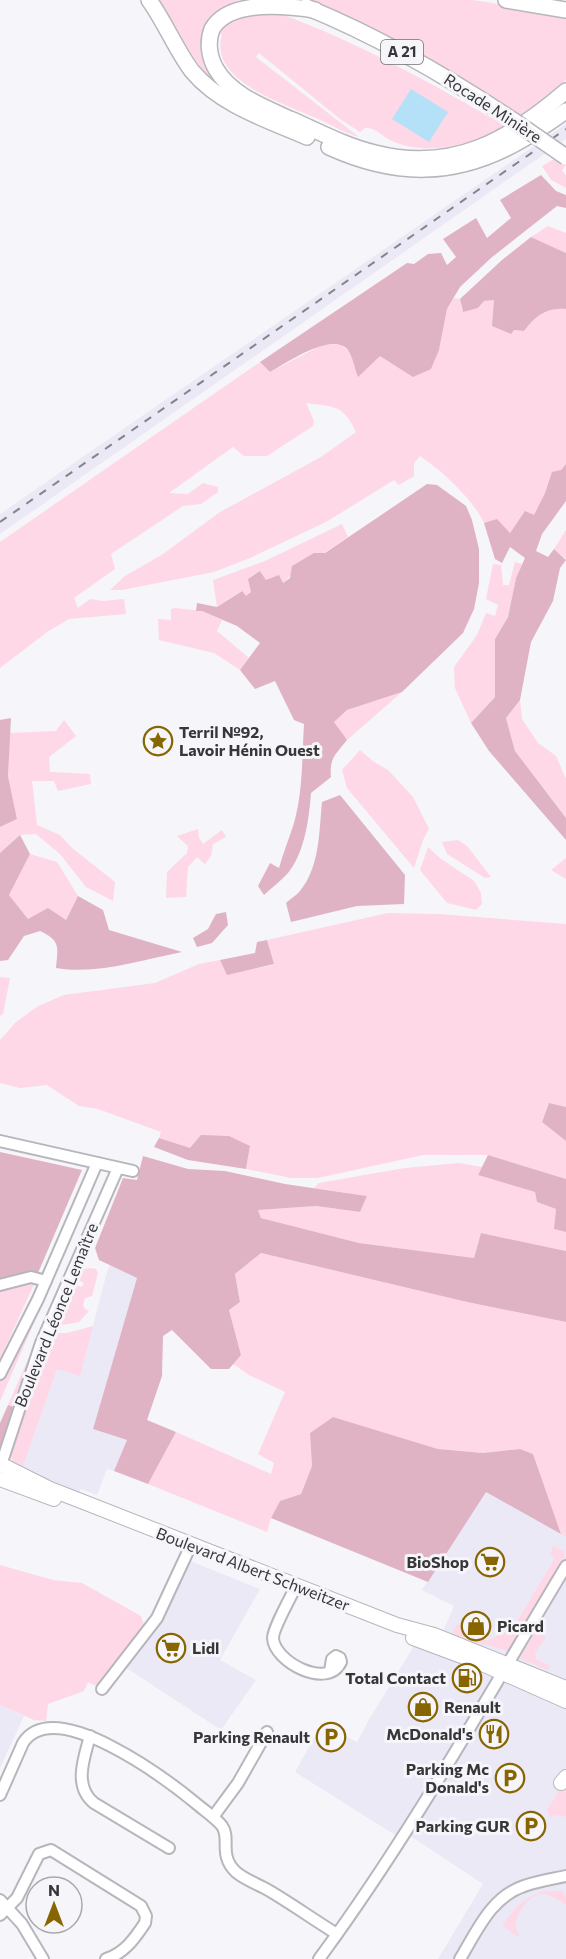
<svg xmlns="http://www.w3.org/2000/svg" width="566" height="1959" font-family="Commissioner,sans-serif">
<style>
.built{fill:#ebe9f6}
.green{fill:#fed8e6}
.forest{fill:#dfb3c3}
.water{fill:#b4e1f7}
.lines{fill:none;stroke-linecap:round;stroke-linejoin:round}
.minor-casing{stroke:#b7b6bc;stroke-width:14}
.major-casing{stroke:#b7b6bc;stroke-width:16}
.highway-casing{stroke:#b7b6bc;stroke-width:18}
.minor{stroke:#fff;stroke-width:10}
.major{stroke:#fff;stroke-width:14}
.highway{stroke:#fff;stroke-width:15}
.rail{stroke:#858488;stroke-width:2;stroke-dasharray:8 8;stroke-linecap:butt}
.highway-bridge-casing{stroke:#b7b6bc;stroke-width:18;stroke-linecap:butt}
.highway-bridge{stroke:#fff;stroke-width:15}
.labels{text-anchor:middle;stroke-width:6;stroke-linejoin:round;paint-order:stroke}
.shield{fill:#f6f5fa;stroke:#707073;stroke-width:1.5}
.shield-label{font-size:15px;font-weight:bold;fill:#373739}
.street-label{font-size:16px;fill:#373739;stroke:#f6f5fa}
.poi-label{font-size:16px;font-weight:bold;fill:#373739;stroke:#f6f5fa;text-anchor:end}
</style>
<rect width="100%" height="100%" fill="#f6f5fa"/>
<g class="built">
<polygon points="566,124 566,139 0,534 0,514"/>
<polygon points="110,1265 137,1278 93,1429 127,1440 114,1471 107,1469 97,1495 81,1489 79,1492 22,1469 57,1368 80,1375 107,1272"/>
<polygon points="486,1491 566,1536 566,1959 438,1959 483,1884 409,1835 395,1835 295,1772 322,1724 357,1742 370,1718 415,1644 434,1651 454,1606 422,1590"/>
<polygon points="188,1560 260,1589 220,1660 256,1680 221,1730 125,1667"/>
<polygon points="0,1705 24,1716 0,1768"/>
</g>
<g class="green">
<path d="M 158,0 L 239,0 L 224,7 L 210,24 L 227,91 C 193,69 181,32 158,0 Z"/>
<polygon points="305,0 473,0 566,15 566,80 521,117 456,76"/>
<path d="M 278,13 C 358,42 433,84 507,127 C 470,143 433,157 394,142 C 383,138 377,127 365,128 L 360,132 L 340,119 L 259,53 L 256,57 L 359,137 C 344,133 330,124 316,118 C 285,104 208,81 222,35 L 220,33 L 224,26 L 237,14 Z"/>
<polygon points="556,158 566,165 562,170 566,176 566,188 551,180 542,166"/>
<polygon points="548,226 566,233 566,253 531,237"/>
<path d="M 454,298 L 460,299 L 462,311 L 478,308 L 484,301 L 494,300 L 513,330 L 524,331 C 535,316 547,307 566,309 L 566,464 L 561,470 L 552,473 L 545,493 L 534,516 L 525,512 L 509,534 L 497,520 L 484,523 C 473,499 442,471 420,456 L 414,463 L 414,476 L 399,485 L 394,480 L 326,522 L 250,558 L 214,572 L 122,590 L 110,590 L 125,576 L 163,554 L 220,512 L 321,457 L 356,432 C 343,404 334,407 306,403 L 314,421 L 313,426 L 267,456 L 244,456 L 233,447 L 169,493 L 188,494 L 203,483 L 218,487 L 218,492 L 201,504 L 183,506 L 111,554 L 115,569 L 74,598 L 78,608 L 90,599 L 103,601 L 124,599 L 126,614 L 69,619 L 47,632 L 0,668 L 0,542 L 260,362 L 270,372 L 322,345 L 339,344 L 349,351 L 381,356 L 414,376 L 439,350 L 447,309 Z"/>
<polygon points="342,524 348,537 324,553 314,553 283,583 266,580 260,571 251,592 246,597 241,591 217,607 213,580 265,561"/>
<polygon points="566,530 566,559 554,549"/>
<polygon points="515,562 522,564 516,578 508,617 495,639 495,697 471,723 455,688 454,667 477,635 486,613 495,616 498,605 486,599 493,564 501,565 503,585 509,585"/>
<polygon points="176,608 202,611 222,620 217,631 249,658 240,670 214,653 159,640 158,619 171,620 171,609"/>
<polygon points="402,692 347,740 333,723 347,710"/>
<polygon points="520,700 522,719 538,743 556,756 566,779 566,818 515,751 506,718"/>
<polygon points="64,720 76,736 49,757 50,772 90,774 91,784 58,791 54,781 32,781 37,825 60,835 72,848 115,882 113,901 86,887 60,854 36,834 20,835 0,853 0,827 17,819 8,776 10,733 56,731"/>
<polygon points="360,750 374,762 388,770 413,797 429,829 423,840 414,868 347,788 342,770"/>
<polygon points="198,829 199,838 203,844 222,830 226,837 213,844 211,856 205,864 197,857 188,867 186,897 166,898 167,872 187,853 188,846 177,836"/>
<polygon points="458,840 467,846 491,877 485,878 447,854 442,842"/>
<polygon points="428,847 441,859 474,881 481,893 482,904 476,910 447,903 420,870"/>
<polygon points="30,854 57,862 78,896 66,920 28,919 9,895"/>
<polygon points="566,858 566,879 551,870"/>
<polygon points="388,913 439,914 566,924 566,1107 549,1103 542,1122 566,1141 566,1179 488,1155 423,1155 318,1178 291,1178 246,1169 250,1146 190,1149 159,1138 161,1132 98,1109 79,1106 47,1085 20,1088 0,1083 0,1040 16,1022 38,1006 64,995 155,983 199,964 220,960 227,974 273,965 267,940"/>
<polygon points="0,977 10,978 3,1014 0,1016"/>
<polygon points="459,1163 482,1167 478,1175 535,1192 537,1202 556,1209 555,1229 566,1232 566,1251 481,1233 474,1258 359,1243 261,1218 258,1210 316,1206 360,1212 367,1196 314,1188 319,1183 405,1168"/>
<polygon points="261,1253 467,1302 566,1322 566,1536 561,1534 533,1454 520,1449 483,1453 438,1449 333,1417 310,1433 312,1466 301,1494 280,1501 271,1518 267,1532 148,1484 176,1432 271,1474 274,1463 258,1454 285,1392 249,1375 233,1364 241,1355 229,1310 240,1302 235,1274"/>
<polygon points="74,1254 77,1255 16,1408 8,1405"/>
<polygon points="90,1268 96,1269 98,1273 92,1296 85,1298 83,1305 85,1309 89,1311 79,1322 62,1325 60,1322 77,1285 82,1287 84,1283 79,1280 84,1269"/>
<polygon points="51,1276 54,1277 0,1401 0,1380"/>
<polygon points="27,1280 28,1284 34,1284 0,1359 0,1289"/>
<polygon points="93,1326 80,1376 57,1369 22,1469 12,1462 11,1453 38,1375 56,1333 67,1333"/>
<polygon points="553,1546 564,1551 565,1557 508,1651 484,1644 483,1645 452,1634 457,1624 488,1641 504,1632 509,1635 555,1558 550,1555"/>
<polygon points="0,1565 53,1580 82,1583 141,1616 144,1625 98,1687 88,1682 84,1691 48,1704 46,1721 34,1720 0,1705"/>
<polygon points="544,1617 547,1619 539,1632 546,1637 535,1653 536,1659 550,1666 548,1670 521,1659 521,1656"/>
<polygon points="563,1789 566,1789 566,1815 565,1817 557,1815 550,1817 547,1810 559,1791"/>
<path d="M 545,1891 L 563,1891 L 566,1898 L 566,1905 C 560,1901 552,1895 544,1894 C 531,1892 517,1912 516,1924 C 516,1929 518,1933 520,1938 L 502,1926 C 514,1908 524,1897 545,1891 Z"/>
</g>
<g class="forest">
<path d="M 541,175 L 556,191 L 566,195 L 566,208 L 557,206 L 491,258 L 460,287 L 447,309 L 439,350 L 431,369 L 413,377 L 380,356 L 358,377 C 355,370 353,357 348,350 C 332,331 287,363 270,372 L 260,362 L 407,263 L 414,264 L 428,254 L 441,253 L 447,265 L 456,257 L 443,239 L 476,218 L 487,238 L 511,218 L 500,200 Z"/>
<path d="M 531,237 L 566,253 L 566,309 C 547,307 535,316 524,331 L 514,330 L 511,334 L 492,326 L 494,300 L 484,301 L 478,308 L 463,312 L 460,299 L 502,260 Z"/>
<polygon points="566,464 566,501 542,534 536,551 548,557 554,549 566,560 560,568 553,601 531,642 520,700 506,718 515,751 566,818 566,840 489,751 471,723 495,697 495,639 508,617 516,578 525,558 510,547 502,563 495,559 484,523 497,519 510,533 525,511 534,515 545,493 552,472 561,470"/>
<path d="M 427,484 L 437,485 L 466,506 L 472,520 L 479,549 L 479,583 L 474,609 L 463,633 L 402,692 L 347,710 L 334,722 L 347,740 C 336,754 329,758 331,777 L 311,793 C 309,818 305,852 288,873 C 281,881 271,888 264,895 L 258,886 L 270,863 L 279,868 C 283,853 289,839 294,823 C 303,792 302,756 304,724 L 294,720 L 275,681 L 255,689 L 240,670 L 260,643 L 237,626 L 202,611 L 196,611 L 197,603 L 217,607 L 242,591 L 246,596 L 251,592 L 248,579 L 260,571 L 266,580 L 279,575 L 283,583 L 290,578 L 292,566 L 314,553 L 325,553 Z"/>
<polygon points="11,718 8,776 17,819 0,827 0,720"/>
<path d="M 340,795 L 405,875 L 404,904 L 357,906 L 291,922 L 286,903 C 290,899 297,895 300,891 C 320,867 319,831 322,802 Z"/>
<path d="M 20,835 L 30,854 L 9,895 L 28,919 L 48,908 L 66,920 L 78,896 L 103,910 L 109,930 L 182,952 C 141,960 97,975 56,968 C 58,947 61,941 40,931 L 24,936 L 8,960 L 0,961 L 0,853 Z"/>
<polygon points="226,912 228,925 212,943 197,947 193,938 208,929 216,914"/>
<polygon points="267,940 274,964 227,975 220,960 255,953 257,942"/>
<polygon points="549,1103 566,1107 566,1141 542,1122"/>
<polygon points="201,1135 229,1136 250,1146 246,1169 188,1160 154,1147 159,1138 190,1148"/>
<polygon points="0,1152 82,1170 38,1273 0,1282"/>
<polygon points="488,1155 566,1179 566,1232 554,1229 556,1209 537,1202 535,1192 478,1175"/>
<polygon points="143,1156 188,1169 225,1171 285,1184 367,1196 360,1212 316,1206 258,1210 261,1218 359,1243 474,1258 481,1233 566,1251 566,1322 467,1302 261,1253 235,1274 240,1302 229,1310 241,1355 229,1369 211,1369 172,1330 163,1336 162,1376 147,1420 176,1432 148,1484 114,1471 127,1440 93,1429 137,1278 99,1260 95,1248 123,1178 137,1180"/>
<polygon points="8,1405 16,1408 0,1454 0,1423"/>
<polygon points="333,1417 438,1449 483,1453 520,1449 533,1454 561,1534 486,1492 428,1582 271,1518 280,1501 301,1494 312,1466 310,1433"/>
</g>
<polygon class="water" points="411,89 448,112 429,142 392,119"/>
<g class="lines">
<g class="minor-casing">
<g id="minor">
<polyline points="0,1141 133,1171"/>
<polyline points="0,1285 31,1277 46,1281"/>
<polyline points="0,1374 38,1299 97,1163"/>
<polyline points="1,1465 41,1343 118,1168"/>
<path d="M 296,1586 C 291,1597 273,1628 273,1638 C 274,1662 328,1690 341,1662 L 340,1658 L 336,1656 L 332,1659 L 330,1671"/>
<polyline points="102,1689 157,1618 191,1545"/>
<path d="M 90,1736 C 84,1758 73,1786 94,1803 L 169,1848"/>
<path d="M 0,1795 L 23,1743 C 55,1694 169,1781 198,1805 C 205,1811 216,1818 222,1826 C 231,1838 218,1855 236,1872 C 245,1880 258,1884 268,1890 C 292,1904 314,1920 337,1934"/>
<polyline points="213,1817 238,1783 267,1732"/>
<polyline points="0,1900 22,1924 43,1959"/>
<path d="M 0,1915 L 17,1898 L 39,1854 L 51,1850 L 141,1906 L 146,1916 L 145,1923 C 135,1938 125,1953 106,1959"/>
<path d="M 319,1959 C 411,1834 486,1699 566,1566"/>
<path d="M 460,1959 C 477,1931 491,1897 524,1886 C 538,1881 552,1879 566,1876"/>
</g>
</g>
<g class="major-casing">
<g id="major">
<polyline points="0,1464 50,1489 81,1501 397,1625 434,1635 566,1688"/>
<polyline points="0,1479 54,1499"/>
<polyline points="413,1638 480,1663 566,1701"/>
<polyline points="561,1783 566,1777"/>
</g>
</g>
<g class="highway-casing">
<g id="highway">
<path d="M 149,0 C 165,22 176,50 192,71 C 220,105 268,120 307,137"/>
<polyline points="506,0 566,10"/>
<path d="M 306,7 C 380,37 448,77 514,121"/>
<path d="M 315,10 C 282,5 229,0 212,29 C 207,42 209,57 216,69 C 231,95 264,107 290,119 C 318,131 345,146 375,153 C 453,173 509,140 566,91"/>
<path d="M 329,147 C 395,177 455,178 520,141 C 536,132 551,121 566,111"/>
</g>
</g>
<use href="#minor" class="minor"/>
<use href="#major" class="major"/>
<use href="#highway" class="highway"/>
<polyline class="rail" points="0,522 566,129"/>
<g class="highway-bridge-casing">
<polyline id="highway-bridge" points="514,121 566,157"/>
</g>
<use href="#highway-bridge" class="highway-bridge"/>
</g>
<defs>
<g id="sight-ring" transform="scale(1.5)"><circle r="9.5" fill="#f6f5fa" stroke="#876601" stroke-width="1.5"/><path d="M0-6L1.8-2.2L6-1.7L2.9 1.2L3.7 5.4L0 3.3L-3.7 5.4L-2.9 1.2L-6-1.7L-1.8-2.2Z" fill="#876601"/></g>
<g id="supermarket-ring" transform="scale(1.5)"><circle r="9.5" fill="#f6f5fa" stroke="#876601" stroke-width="1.5"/><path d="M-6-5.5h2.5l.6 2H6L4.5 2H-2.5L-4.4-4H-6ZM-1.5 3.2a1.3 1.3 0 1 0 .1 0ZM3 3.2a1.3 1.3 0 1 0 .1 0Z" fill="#876601"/></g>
<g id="shop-ring" transform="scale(1.5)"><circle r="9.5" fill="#f6f5fa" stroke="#876601" stroke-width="1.5"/><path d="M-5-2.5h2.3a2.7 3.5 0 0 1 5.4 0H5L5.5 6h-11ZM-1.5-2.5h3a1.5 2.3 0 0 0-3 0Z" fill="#876601"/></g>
<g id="fuel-ring" transform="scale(1.5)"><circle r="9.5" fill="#f6f5fa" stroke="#876601" stroke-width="1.5"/><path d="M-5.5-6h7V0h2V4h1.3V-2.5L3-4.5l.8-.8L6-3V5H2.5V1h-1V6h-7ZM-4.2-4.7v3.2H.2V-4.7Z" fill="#876601"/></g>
<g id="restaurant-ring" transform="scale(1.5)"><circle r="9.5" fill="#f6f5fa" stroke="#876601" stroke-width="1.5"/><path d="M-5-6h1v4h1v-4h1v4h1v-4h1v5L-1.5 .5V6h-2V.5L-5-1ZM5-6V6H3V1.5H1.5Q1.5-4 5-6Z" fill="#876601"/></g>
<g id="parking-ring" transform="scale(1.5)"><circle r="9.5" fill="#f6f5fa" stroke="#876601" stroke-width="1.5"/><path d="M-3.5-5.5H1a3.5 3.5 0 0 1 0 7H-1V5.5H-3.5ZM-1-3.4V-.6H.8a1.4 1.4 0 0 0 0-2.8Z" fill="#876601"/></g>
</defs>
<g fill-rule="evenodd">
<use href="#sight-ring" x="158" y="741"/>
<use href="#supermarket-ring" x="490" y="1562"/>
<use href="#shop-ring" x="476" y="1626"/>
<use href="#supermarket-ring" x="171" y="1648"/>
<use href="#fuel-ring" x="467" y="1678"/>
<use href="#shop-ring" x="423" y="1707"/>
<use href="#restaurant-ring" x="494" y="1734"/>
<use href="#parking-ring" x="331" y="1737"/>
<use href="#parking-ring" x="510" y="1778"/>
<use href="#parking-ring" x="531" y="1826"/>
</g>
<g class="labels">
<rect class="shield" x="381" y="40" width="42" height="24" rx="4.5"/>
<g class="shield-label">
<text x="402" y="57">A 21</text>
</g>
<g class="street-label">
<text transform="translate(493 108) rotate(33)" y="6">Rocade Minière</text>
<text transform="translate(56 1315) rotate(-68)" y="6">Boulevard Léonce Lemaître</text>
<text transform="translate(253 1569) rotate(21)" y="6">Boulevard Albert Schweitzer</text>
</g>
<g class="poi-label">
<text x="179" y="738" text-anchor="start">Terril №92,<tspan x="179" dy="18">Lavoir Hénin Ouest</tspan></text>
<text x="469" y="1568">BioShop</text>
<text x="497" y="1632" text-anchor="start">Picard</text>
<text x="192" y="1654" text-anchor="start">Lidl</text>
<text x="446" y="1684">Total Contact</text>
<text x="444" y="1713" text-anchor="start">Renault</text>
<text x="473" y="1740">McDonald's</text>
<text x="310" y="1743">Parking Renault</text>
<text x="489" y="1775">Parking Mc<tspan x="489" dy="18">Donald's</tspan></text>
<text x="510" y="1832">Parking GUR</text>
</g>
</g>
<g transform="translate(54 1905)"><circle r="28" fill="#f6f5fa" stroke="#aaa9ad" stroke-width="1.5"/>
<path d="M0-4.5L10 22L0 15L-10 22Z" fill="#876601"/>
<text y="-9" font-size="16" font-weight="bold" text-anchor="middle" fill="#373739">N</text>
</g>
</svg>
